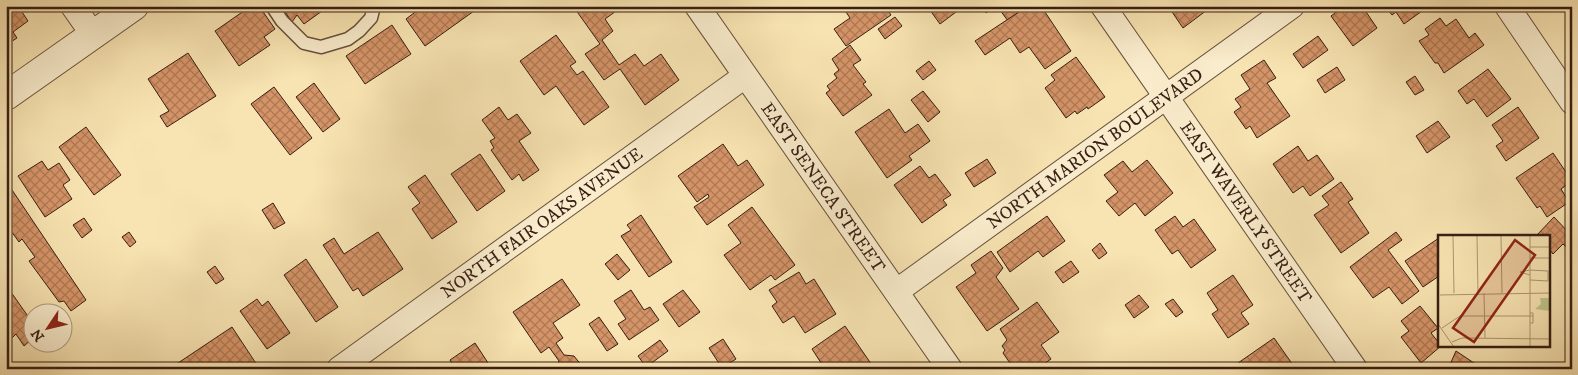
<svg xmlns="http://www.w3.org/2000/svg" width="1578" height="375" font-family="'IM FELL DW Pica',serif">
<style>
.building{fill:url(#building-cross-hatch);stroke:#371e14}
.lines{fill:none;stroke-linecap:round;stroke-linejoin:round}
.service-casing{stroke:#67503c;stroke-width:15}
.minor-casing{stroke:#67503c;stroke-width:26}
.tertiary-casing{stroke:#67503c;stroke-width:30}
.service{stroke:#faedcd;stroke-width:12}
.minor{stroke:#faedcd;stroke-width:24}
.tertiary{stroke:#faedcd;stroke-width:28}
.labels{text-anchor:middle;stroke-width:5;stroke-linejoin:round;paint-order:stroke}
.street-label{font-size:18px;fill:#371e14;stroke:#faedcd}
.inset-road{fill:none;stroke:#ab9573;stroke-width:1}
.view{fill:#8f2418;fill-opacity:0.15;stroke:#8f2418;stroke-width:2.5}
.inset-edge{fill:none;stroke:#371e14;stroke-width:2.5}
</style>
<defs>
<pattern id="building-cross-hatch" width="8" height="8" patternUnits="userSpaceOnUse" patternTransform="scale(1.25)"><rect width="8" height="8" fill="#d59467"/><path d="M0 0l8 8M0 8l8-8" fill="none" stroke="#ae7854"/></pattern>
</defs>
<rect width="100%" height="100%" fill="#f8e4b2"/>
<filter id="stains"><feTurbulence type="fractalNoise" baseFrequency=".004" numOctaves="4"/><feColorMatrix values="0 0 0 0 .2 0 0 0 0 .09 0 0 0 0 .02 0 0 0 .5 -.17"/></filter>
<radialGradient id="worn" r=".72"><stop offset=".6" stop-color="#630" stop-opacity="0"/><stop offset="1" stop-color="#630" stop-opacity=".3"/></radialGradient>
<g class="building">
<polygon points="6,6 18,6 28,21 13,32 17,38 6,45"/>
<polygon points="251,6 259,6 275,29 264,37 270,45 239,66 215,31"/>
<polygon points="281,6 329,6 304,24 297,15 292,22"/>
<polygon points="423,6 481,6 425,46 406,19"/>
<polygon points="573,6 623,6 605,19 613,31 602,40 619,65 635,54 644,66 661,54 679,80 645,105 620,69 604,80 585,54 600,44"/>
<polygon points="842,6 885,6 891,15 846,46 834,29 850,18"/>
<polygon points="927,6 964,6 940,24"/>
<polygon points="981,6 995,6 986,13"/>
<polygon points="997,6 1028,6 1008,21"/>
<polygon points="1028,6 1041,6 1071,51 1045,69 1029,47 1020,53 1010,38 985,55 975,41"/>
<polygon points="1168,6 1205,6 1207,10 1183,28"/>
<polygon points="1344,6 1362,6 1377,28 1353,46 1331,16"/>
<polygon points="1385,6 1429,6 1404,24 1396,12 1392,15"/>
<polygon points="895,17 902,26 885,39 878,29"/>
<polygon points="1440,18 1446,26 1456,19 1469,38 1475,33 1484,45 1444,73 1438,63 1435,63 1419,41 1429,35 1425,29"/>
<polygon points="392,25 411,54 365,84 346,56"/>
<polygon points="556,35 576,62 570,66 577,75 583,71 609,107 584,125 556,86 544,95 520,61"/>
<polygon points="1318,36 1328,50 1303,68 1293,54"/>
<polygon points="850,45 861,60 853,65 866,82 863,84 872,95 843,116 826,93 830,90 827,86 837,78 834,74 839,70 832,59"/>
<polygon points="188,53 216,96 167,127 160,116 169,111 148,79"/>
<polygon points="1076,57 1105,97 1088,109 1087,107 1077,114 1075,111 1066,118 1045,88 1055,80 1051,75"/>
<polygon points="1264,60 1276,78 1267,83 1290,116 1257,138 1250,126 1246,129 1234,112 1241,107 1235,99 1250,89 1241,75"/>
<polygon points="929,61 936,70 923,80 916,71"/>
<polygon points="1337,67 1345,80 1325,93 1317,80"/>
<polygon points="1488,69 1511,99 1487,117 1474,99 1467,104 1458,91"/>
<polygon points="1415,76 1424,90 1415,95 1406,82"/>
<polygon points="314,83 340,119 323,132 296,97"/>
<polygon points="274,87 312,138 290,155 251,104"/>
<polygon points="923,91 940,112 928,122 911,100"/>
<polygon points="499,107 508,120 517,114 531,133 519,141 539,170 523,181 519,174 512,180 491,150 494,148 490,141 495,138 482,120"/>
<polygon points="1518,107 1539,138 1506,161 1496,146 1503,141 1492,125"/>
<polygon points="889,109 905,133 918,124 930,141 909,156 912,160 887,178 855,132"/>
<polygon points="1438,121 1450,137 1427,153 1416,136"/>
<polygon points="86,127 121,175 94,195 59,147"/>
<polygon points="723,144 738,166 747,160 764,185 707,225 694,207 709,197 708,194 697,202 678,176"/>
<polygon points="1298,146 1308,161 1317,155 1334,179 1310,196 1303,186 1293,193 1273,164"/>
<polygon points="1553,153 1572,181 1561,189 1569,202 1547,217 1540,206 1537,208 1516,178"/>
<polygon points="480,154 505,191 477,211 451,174"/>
<polygon points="987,159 996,173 974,187 965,173"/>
<polygon points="1147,160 1173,193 1145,216 1135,203 1119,216 1106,201 1118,192 1104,175 1123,161 1132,172"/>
<polygon points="42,161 48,170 59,163 70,180 63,185 72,199 45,217 18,176"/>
<polygon points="920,166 929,178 935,174 951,195 943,200 947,205 922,223 894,185"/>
<polygon points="425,175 457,222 432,239 412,209 420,203 408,187"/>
<polygon points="6,181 86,300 71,311 64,301 59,302 29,261 35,257 22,239 19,242 6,224"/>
<polygon points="1341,182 1353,199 1348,202 1369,233 1341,253 1314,215 1329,205 1322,196"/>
<polygon points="273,203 285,223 274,229 262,210"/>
<polygon points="752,207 795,265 775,280 771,275 750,290 724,255 741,243 728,225"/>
<polygon points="641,215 672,262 649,277 621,236 631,230 627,225"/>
<polygon points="1047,216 1065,241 1043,257 1038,251 1010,272 997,252"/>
<polygon points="1175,216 1183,227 1194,219 1216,250 1191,268 1178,250 1172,254 1155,230"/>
<polygon points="1554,217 1572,236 1572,253 1563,244 1553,254 1549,249 1549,236 1536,236"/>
<polygon points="84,218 92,230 82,238 73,225"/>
<polygon points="129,232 136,242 130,247 122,237"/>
<polygon points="378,232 403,269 363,296 358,288 353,291 323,245 334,238 344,254"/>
<polygon points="1396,232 1402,240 1388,250 1419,291 1402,304 1389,287 1373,298 1350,267"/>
<polygon points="1439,238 1439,276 1423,287 1405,261"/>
<polygon points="1100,243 1107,253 1099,259 1092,250"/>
<polygon points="991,251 1003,268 996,277 1019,309 987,331 956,287 976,273 971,265"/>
<polygon points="617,254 630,270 618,280 605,264"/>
<polygon points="306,259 338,307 316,322 284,275"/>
<polygon points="1071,261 1079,272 1063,283 1055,272"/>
<polygon points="215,266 224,279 216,284 207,272"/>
<polygon points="799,272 806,284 814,279 836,314 805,333 794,316 783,323 772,306 777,302 769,290"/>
<polygon points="1233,275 1253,305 1241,313 1249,324 1228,338 1212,314 1218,310 1207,293"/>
<polygon points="562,279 580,305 553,323 563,338 556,343 564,355 574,356 582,366 581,369 557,369 559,361 549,347 541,353 513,312"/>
<polygon points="6,285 32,322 30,324 32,328 32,339 24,346 16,334 10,340 6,336"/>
<polygon points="631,290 644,310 650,307 659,320 629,340 618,324 626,319 614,301"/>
<polygon points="683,290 700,312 679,327 663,304"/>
<polygon points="1139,295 1149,307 1134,318 1125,305"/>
<polygon points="257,299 262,306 268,301 290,333 267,349 240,311"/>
<polygon points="1173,299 1183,312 1176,317 1165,304"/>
<polygon points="1037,302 1059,332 1041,345 1051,359 1037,369 1014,369 1003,353 1005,350 1002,346 1007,340 1000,329"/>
<polygon points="1420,306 1438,328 1431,333 1439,343 1439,346 1441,346 1421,363 1401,337 1409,331 1401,321"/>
<polygon points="599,317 618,344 607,351 589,324"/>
<polygon points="845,326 874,368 872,369 825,369 812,349"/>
<polygon points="232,327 257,365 251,369 169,369"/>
<polygon points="1274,338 1293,365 1296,363 1300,369 1242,369 1238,363"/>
<polygon points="723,339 736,359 722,368 709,348"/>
<polygon points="660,340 668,351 646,367 638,356"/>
<polygon points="475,343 492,369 455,369 450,360"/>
<polygon points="1456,351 1483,369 1448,369"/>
</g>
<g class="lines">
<g class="service-casing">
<polyline id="service" points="272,6 282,21 304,43 321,47 348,39 359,31 371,18 374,6"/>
</g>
<g class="minor-casing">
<g id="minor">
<polyline points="73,6 94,36"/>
<path id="s1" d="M 697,6 L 950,369"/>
<path id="s2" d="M 1103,6 L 1355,369"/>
<polyline points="1507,6 1572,102"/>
<path id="s3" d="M 897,291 L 1292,6"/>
<path id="s4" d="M 339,369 L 745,76"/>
</g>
</g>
<g class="tertiary-casing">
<polyline id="tertiary" points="6,96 134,6"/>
</g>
<use href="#service" class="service"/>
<use href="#minor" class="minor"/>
<use href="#tertiary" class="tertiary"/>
</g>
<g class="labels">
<g class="street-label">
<text dy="6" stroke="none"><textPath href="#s3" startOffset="244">NORTH MARION BOULEVARD</textPath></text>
<text dy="6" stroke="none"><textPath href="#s1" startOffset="221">EAST SENECA STREET</textPath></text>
<text dy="6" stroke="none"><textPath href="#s2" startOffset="251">EAST WAVERLY STREET</textPath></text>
<text dy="6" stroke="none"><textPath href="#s4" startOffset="250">NORTH FAIR OAKS AVENUE</textPath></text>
</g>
</g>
<g transform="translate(1438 235)">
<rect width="112" height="112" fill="#f8e4b2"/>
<path d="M 102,63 L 112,63 L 112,76 L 97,74 L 103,69 Z" fill="#bfc48a"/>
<path class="inset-road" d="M 15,0 L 16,58M 39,0 L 40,58M 63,0 L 64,58M 92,0 L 92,112M 92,12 L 112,12M 92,23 L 113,23M 92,40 L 82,37 L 92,35M 92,45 L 110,46 L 110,36 L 92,35M 46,58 L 47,103M 2,60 L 113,58M 92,78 L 95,78 L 95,88 L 92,88M 0,89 L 16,112M 4,93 L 22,81 L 95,81M 14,107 L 24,103 L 113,104"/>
<path class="view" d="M 77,5 L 97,20 L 36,107 L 15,93 Z"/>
<rect width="112" height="112" class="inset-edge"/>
</g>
<rect width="1578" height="375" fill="none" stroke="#f8e4b2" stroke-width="25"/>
<rect x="8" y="8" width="1563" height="360" fill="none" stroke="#371e14" stroke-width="2.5"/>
<rect x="12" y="12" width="1553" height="350" fill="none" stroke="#371e14"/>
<g transform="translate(48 328) rotate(235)"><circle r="24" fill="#faedcd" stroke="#ac9a83"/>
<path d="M0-4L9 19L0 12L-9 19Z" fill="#8f2418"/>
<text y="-8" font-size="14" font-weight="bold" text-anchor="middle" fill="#371e14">N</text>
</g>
<rect width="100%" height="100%" filter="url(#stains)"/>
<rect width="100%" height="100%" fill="url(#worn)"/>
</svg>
